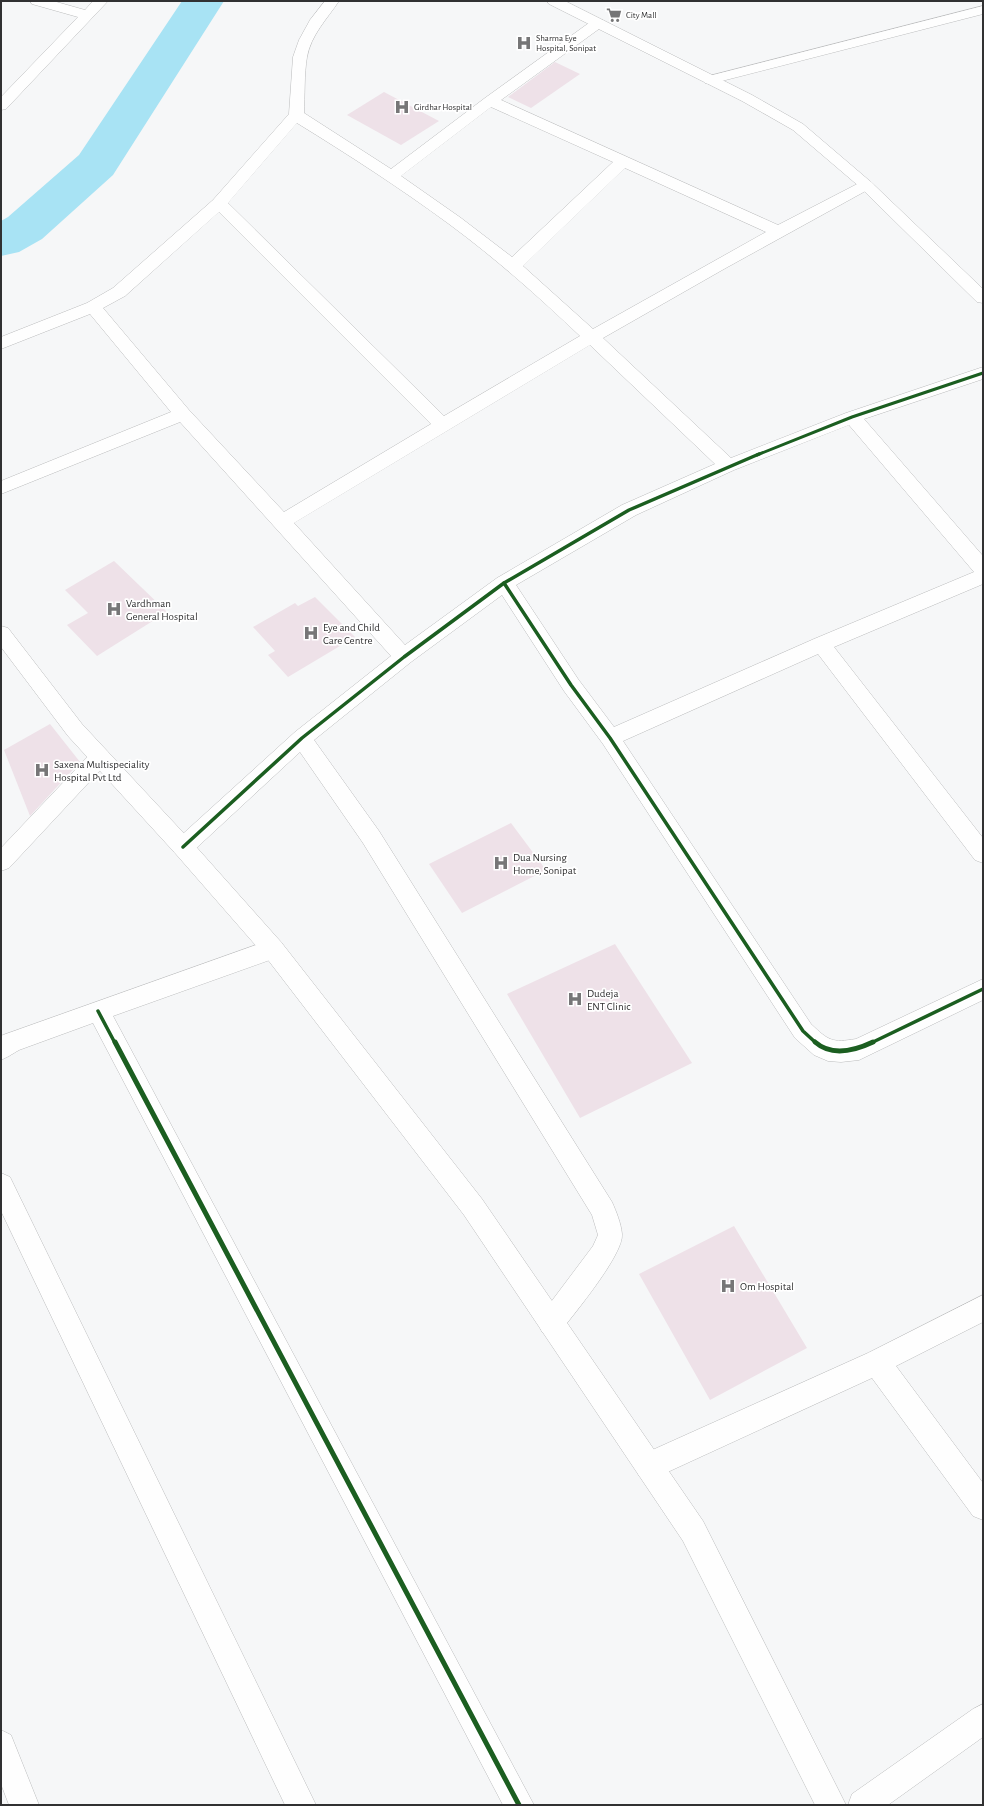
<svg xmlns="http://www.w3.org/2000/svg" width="984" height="1806" font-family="'Alegreya Sans',sans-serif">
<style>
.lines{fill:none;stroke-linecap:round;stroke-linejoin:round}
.river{fill:#a8e3f4;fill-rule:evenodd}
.building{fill:#eee1e8}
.minor-casing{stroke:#bbbcbd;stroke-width:1}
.major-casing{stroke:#bbbcbd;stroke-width:1}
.highway-casing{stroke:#bbbcbd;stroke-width:1}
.minor{fill:#fefefe;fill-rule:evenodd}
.major{fill:#fefefe;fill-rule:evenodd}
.highway{fill:#fefefe;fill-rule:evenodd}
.cycleway-far2-casing{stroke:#fff;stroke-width:5}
.cycleway-far1-casing{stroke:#fff;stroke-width:6}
.cycleway-casing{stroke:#fff;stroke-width:8}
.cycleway-far2{stroke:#1b5e20;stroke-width:3}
.cycleway-far1{stroke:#1b5e20;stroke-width:3.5}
.cycleway{stroke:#1b5e20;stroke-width:5}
.labels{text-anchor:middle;stroke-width:3.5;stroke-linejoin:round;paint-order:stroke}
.far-poi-label{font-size:9px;fill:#313132;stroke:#fff;text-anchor:start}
.poi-label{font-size:11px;fill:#313132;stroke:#fff;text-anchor:start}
</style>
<rect width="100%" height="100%" fill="#f6f7f8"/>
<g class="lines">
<polygon class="river" points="182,1 224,1 113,175 42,239 19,252 1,256 1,221 8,217 79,155"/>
</g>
<g class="building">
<polygon points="555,62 580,74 531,108 508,97"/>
<polygon points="384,92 439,121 401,145 347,115"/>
<polygon points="114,561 167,612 97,656 67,625 88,613 65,590"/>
<polygon points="315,597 355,637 288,677 268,655 275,651 253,627 295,603 298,606"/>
<polygon points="50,724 80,762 30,816 4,750"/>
<polygon points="511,823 546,870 462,913 429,864"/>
<polygon points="615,944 692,1063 580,1118 507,994"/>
<polygon points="734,1226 807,1348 710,1400 639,1274"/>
</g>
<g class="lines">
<g class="minor-casing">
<g id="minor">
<polygon points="30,1 53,1 85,10 93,1 108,1 6,109 1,110 1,97 78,17 32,4"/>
<path d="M 325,1 L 339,1 C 327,19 311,35 307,57 C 304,75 305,95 304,113 L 391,169 L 485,98 L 593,20 L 603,20 L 605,23 L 603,26 L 501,100 L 778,225 L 861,182 L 866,180 L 871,182 L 874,185 L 871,188 L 724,269 L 603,338 L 731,458 L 846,413 L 983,367 L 983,379 L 864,419 L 983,556 L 983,584 L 834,647 L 983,838 L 983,863 L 975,860 L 818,654 L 623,741 L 811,1024 C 829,1041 832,1043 856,1039 L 983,979 L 983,1000 L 859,1060 L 841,1062 L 828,1061 L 814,1055 L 795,1038 L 603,744 L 564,691 L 502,595 L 411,662 L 314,740 L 379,831 L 612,1202 C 616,1211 621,1223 622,1234 C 624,1254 574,1314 560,1332 L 551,1336 L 542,1332 L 538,1323 L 542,1314 L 593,1246 L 598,1235 L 592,1215 L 363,843 L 300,752 L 191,853 L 183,856 L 175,853 L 172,847 L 175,841 L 295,732 L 391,656 L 180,422 L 1,494 L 1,481 L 171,412 L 90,314 L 1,349 L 1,337 L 87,303 L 113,288 L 213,200 L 289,114 L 293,57 L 299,40 L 310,20 ZM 491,107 L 613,162 L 512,257 L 461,218 L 401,176 ZM 297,123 C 349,155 400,188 449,224 C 495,258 538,296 580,336 L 444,416 L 228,203 ZM 625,168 L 766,232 L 593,329 L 523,266 ZM 219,212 L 431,424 L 284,512 L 189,410 L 103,308 L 125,296 ZM 590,345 L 715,464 L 622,505 L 497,578 L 405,645 L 294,523 ZM 849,425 L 974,572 L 814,639 L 614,727 L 578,679 L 516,585 L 636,515 L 734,470 Z"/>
<polygon points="983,6 983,14 710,84 705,83 703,80 705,77"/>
<polygon points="100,749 107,751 110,757 107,763 9,868 1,871 1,848 93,751"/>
<polygon points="273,939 281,942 284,949 281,956 113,1016 534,1805 503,1805 93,1023 19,1050 9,1056 1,1060 1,1036 3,1035"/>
<polygon points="1,1173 10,1177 316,1805 285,1805 1,1211"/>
<polygon points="983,1295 983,1322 896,1366 983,1483 983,1520 973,1516 872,1378 659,1476 649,1480 639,1476 635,1466 639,1456 868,1353"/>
<polygon points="983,1704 983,1737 888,1805 848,1805 852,1794 973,1709"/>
<polygon points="1,1730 11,1735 39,1805 9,1805 1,1784"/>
</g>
</g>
<g class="major-casing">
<polygon id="major" points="547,1 565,1 752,95 803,124 871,182 983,289 983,303 977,302 861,188 793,130 742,101 549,4"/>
</g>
<g class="highway-casing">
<polygon id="highway" points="1,626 8,628 82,724 191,841 281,942 482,1199 703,1521 846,1805 815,1805 683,1541 464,1215 265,956 175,853 68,736 1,647"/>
</g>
<use href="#minor" class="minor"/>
<use href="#major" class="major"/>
<use href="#highway" class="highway"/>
<g class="cycleway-far2-casing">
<polyline id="cycleway-far2" points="757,455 852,417 983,373"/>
</g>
<g class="cycleway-far1-casing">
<g id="cycleway-far1">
<polyline points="504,583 571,685 610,738 803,1031 816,1043"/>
<polyline points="183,847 302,738 404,657 504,583 629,510 759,454"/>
<polyline points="98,1011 115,1043"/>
<polyline points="871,1043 983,989"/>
</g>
</g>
<g class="cycleway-casing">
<g id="cycleway">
<polyline points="115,1042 519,1805"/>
<path d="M 815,1042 C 832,1057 854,1051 873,1042"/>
</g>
</g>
<use href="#cycleway-far2" class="cycleway-far2"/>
<use href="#cycleway-far1" class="cycleway-far1"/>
<use href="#cycleway" class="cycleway"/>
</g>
<defs>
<g id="supermarket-bare" transform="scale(1.2)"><path d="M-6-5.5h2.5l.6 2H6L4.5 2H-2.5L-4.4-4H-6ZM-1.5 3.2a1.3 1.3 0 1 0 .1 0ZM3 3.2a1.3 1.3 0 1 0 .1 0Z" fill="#767677" stroke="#fff" stroke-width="2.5" paint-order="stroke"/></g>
<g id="hospital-bare" transform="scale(1.2)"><path d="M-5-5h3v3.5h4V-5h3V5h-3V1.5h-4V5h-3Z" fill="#767677" stroke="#fff" stroke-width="2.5" paint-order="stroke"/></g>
</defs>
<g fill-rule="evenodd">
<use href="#supermarket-bare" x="614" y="15"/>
<use href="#hospital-bare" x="524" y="43"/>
<use href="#hospital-bare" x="402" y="107"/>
<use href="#hospital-bare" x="114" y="609"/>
<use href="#hospital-bare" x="311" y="633"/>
<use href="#hospital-bare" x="42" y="770"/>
<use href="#hospital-bare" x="501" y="863"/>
<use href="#hospital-bare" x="575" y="999"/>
<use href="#hospital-bare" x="728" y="1286"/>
</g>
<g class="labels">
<g class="far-poi-label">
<text x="626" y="18">City Mall</text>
<text x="536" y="41">Sharma Eye<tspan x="536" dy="10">Hospital, Sonipat</tspan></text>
<text x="414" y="110">Girdhar Hospital</text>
</g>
<g class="poi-label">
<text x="126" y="607">Vardhman<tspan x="126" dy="13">General Hospital</tspan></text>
<text x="323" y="631">Eye and Child<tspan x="323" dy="13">Care Centre</tspan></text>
<text x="54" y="768">Saxena Multispeciality<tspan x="54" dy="13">Hospital Pvt Ltd</tspan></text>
<text x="513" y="861">Dua Nursing<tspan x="513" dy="13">Home, Sonipat</tspan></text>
<text x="587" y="997">Dudeja<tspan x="587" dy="13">ENT Clinic</tspan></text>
<text x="740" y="1290">Om Hospital</text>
</g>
</g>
<rect width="984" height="1806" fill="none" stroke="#313132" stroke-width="4"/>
</svg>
